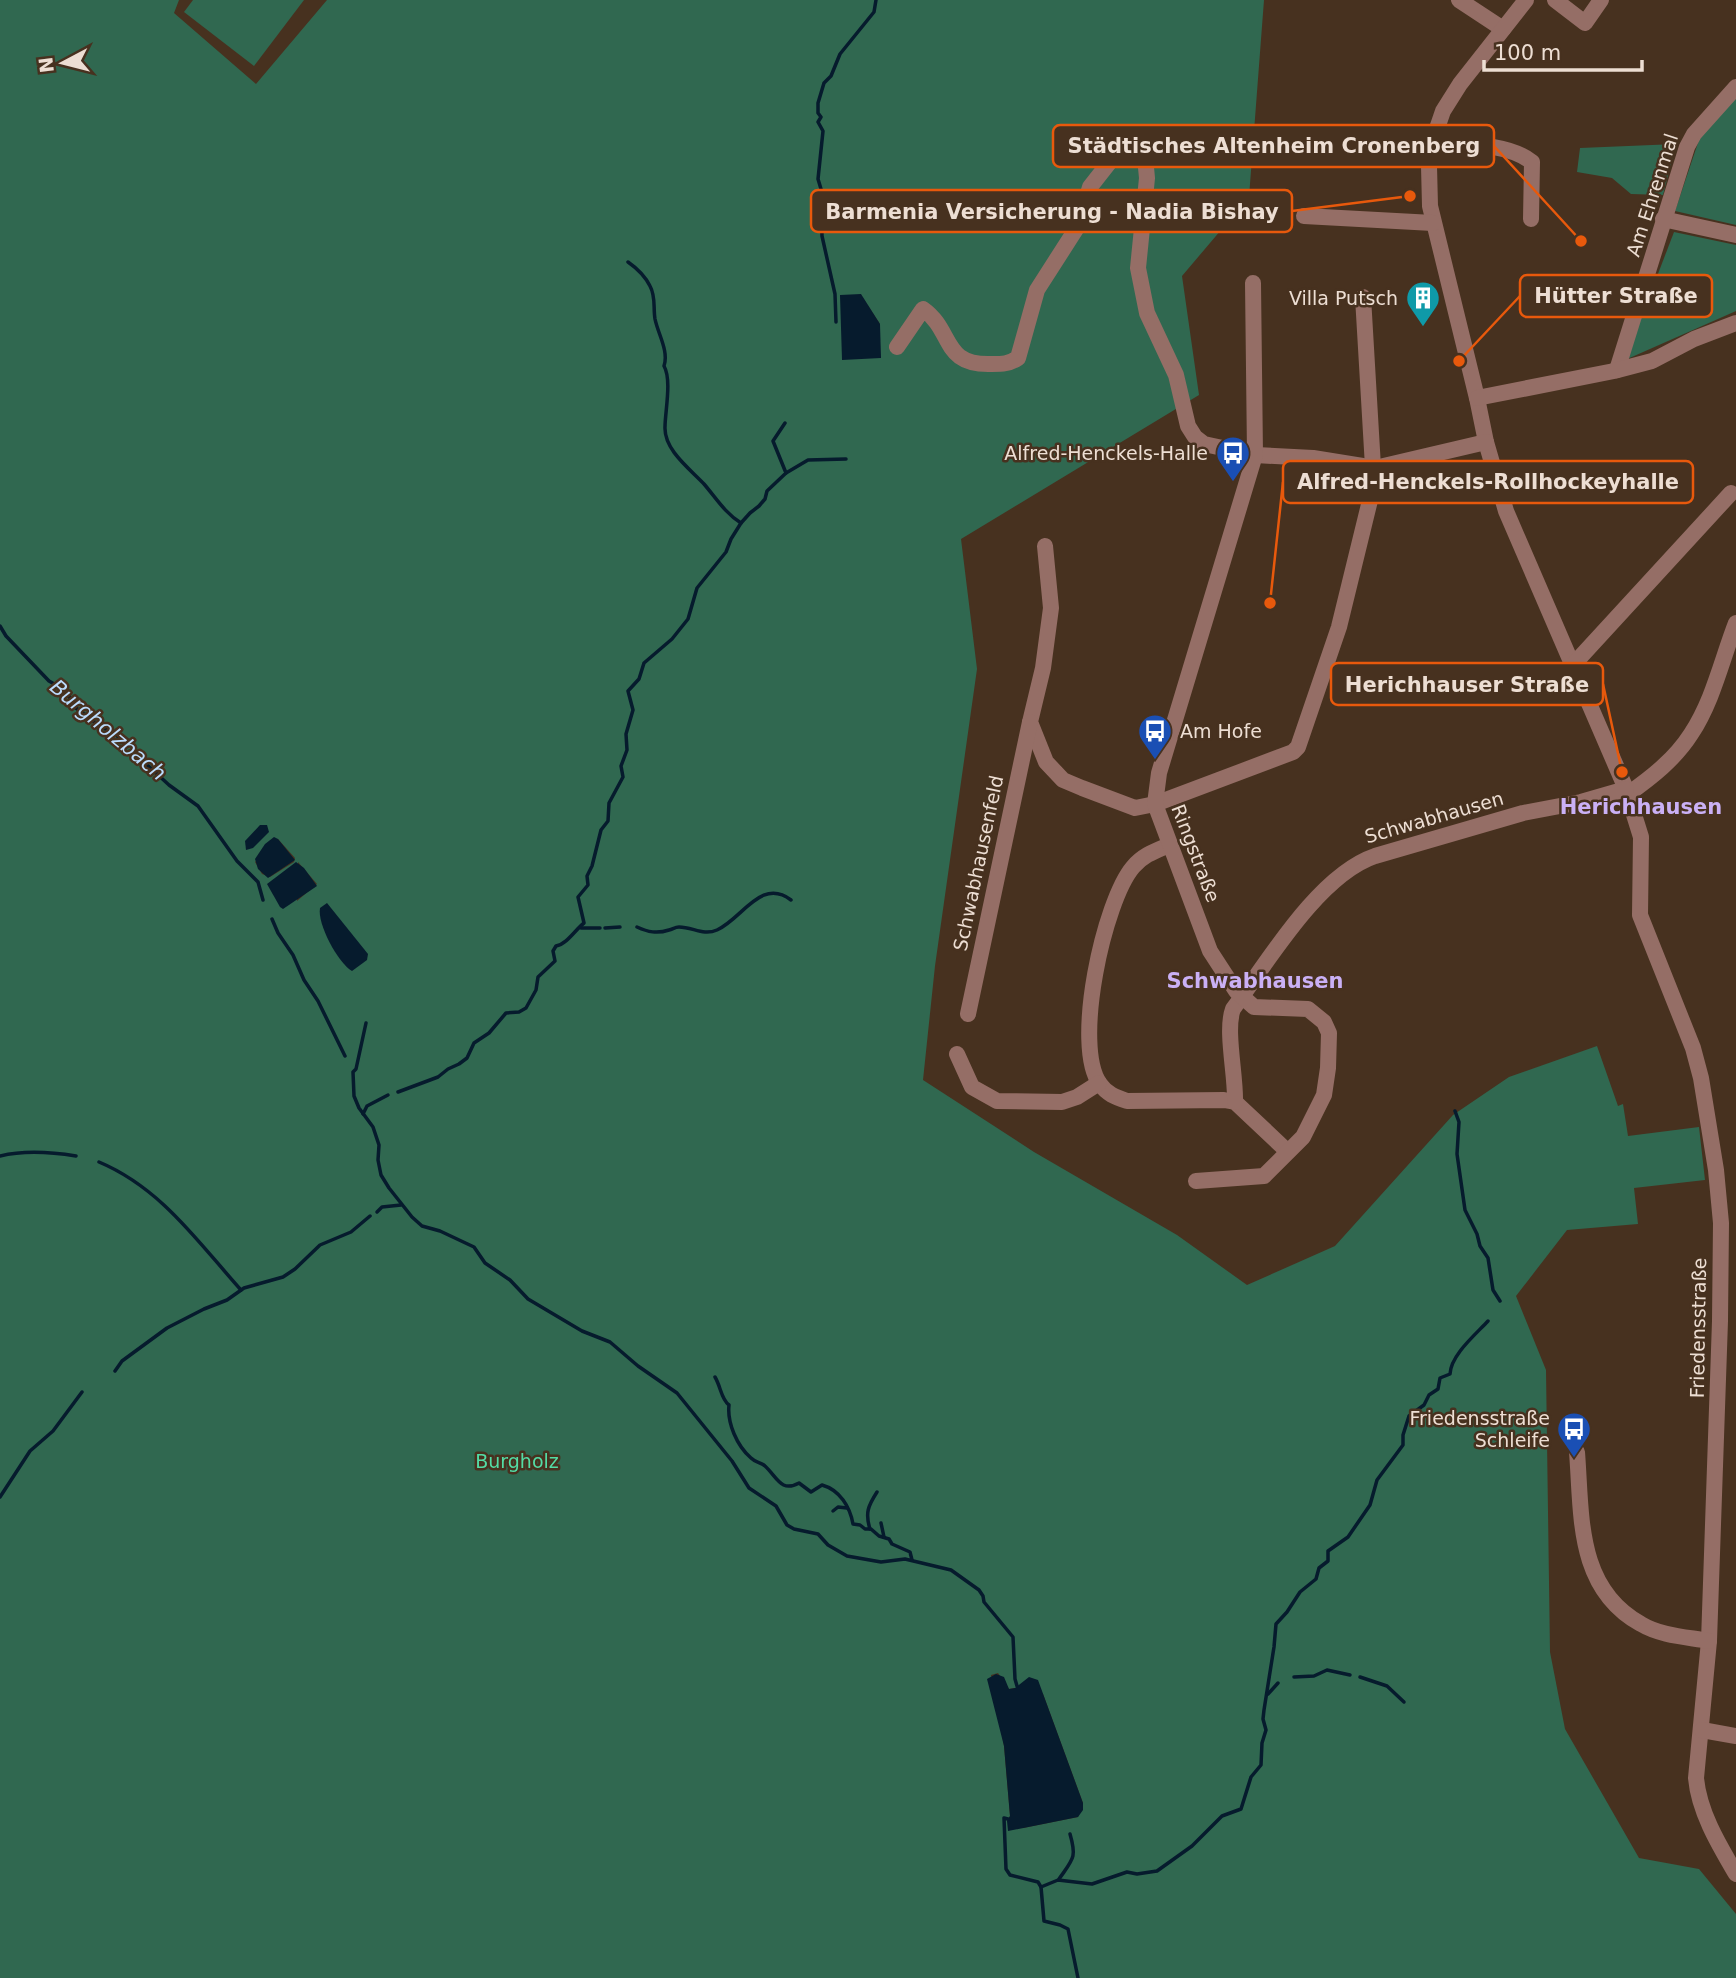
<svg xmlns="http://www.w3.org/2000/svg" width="1736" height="1978" font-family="'DejaVu Sans',sans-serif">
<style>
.green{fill:#306850;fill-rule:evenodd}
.water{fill:#061b2d}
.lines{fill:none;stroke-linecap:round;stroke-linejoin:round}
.stream{stroke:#061b2d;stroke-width:3.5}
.minor{stroke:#956e66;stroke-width:16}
.labels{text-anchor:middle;stroke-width:5;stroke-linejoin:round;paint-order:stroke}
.street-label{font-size:19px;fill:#edded3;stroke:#47311f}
.poi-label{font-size:19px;fill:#edded3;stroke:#47311f;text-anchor:end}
.park-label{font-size:19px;fill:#53dca5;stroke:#47311f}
.water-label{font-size:21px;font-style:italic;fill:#bbdcfd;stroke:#47311f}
.neighbourhood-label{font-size:21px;font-weight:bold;fill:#cab0f5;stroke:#47311f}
.leader{fill:none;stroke:#e8590c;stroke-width:2.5}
.callout-dot{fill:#e8590c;stroke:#47311f;stroke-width:2.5}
.callout{fill:#47311f;stroke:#e8590c;stroke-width:2.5}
.callout-label{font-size:21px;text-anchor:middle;font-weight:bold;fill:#edded3}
</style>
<rect width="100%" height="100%" fill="#47311f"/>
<g class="green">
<path d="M 0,0 L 179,0 L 174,13 L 256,84 L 327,0 L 1264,0 L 1249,197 L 1182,276 L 1199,395 L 961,539 L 977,669 L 935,966 L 923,1080 L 1034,1152 L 1177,1235 L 1247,1285 L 1335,1246 L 1453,1115 L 1509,1077 L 1597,1046 L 1618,1106 L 1623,1104 L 1628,1136 L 1699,1127 L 1705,1180 L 1634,1188 L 1638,1224 L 1567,1230 L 1516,1296 L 1546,1370 L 1550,1652 L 1565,1729 L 1639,1858 L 1699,1869 L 1736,1914 L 1736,1978 L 0,1978 ZM 840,295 L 861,295 L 880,324 ZM 278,839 L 295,858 L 294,862 L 270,877 L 262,874 L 255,862 ZM 298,862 L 317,884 L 297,901 ZM 998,1673 L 1009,1689 L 1015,1688 L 1043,1694 L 1083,1803 L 1078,1817 L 1023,1828 L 1007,1821 L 1010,1816 L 1004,1746 L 991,1675 Z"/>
<polygon points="193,0 304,0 254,66 184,12"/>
<polygon points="1736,97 1736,225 1675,211 1700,137"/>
<polygon points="1676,144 1663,195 1631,194 1612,178 1577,172 1580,148"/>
<polygon points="1674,232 1736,245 1736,311 1625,360"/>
</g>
<g class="water">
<polygon points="861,294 880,324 881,358 842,360 840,295"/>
<polygon points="260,825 267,825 269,832 253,848 246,850 245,841"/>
<polygon points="274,837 278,839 295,860 268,878 258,869 255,859 265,844"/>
<polygon points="296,862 304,868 317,886 283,909 280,907 267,884"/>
<path d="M 327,903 L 368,954 L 367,960 L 352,971 C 338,963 317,924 320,908 Z"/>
<polygon points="996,1674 1004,1677 1009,1689 1015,1688 1029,1677 1038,1680 1083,1803 1083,1810 1078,1817 1008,1831 1007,1821 1010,1816 1004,1746 987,1679"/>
</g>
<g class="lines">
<g class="stream">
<path d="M 628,262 C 638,269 645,276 650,286 C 656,297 653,307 655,319 C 658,334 669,351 664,366 C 672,380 665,412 665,427 C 664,450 690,469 704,484 C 716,498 725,513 741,523"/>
<polyline points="836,322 835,294 822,236 821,189 818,179 823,131 818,122 821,117 818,113 818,103 824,83 831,76 840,54 874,12 876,0"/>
<polyline points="786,473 808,460 846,459"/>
<polyline points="0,626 6,636 49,681 68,692 72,705 97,724 129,743 144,762 169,785 198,806 237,861 258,882 263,900"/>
<polyline points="272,919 278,933 293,955 304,980 318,1001 345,1056"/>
<path d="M 637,927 C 648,932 657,934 669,930 C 673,929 675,927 679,927 C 693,927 703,936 717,930 C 742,919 761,877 791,900"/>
<polyline points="581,928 600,928"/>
<polyline points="605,928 620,927"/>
<polyline points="366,1023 356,1069 353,1072 354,1096 359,1108 373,1127 379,1145 378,1160 381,1175 389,1188 412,1217 422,1226 440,1231 474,1247 485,1263 510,1280 528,1299 582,1331 610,1342 638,1366 677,1393 732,1461 749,1488 776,1506 787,1525 794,1529 818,1534 828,1545 847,1556 881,1562 905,1559 951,1570 979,1590 983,1596 984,1602 1013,1637 1015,1679 1017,1686"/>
<path d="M 398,1092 L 438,1077 L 448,1069 L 459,1064 L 467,1058 L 474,1043 L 489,1033 L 506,1013 L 519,1012 L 526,1008 L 536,990 L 538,977 L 555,961 L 553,951 L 556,946 C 567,944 575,930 584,923 L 578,897 L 588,885 L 587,876 L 592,866 L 601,830 L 608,821 L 609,803 L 623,777 L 621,766 L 627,750 L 626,734 L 633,710 L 628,691 L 639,679 L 644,663 L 672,639 L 688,619 L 697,588 L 726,552 L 731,539 L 741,523 L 750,513 L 759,506 L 765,499 L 767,491 L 786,473 L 773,441 L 785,423"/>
<polyline points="1455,1111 1459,1122 1457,1154 1465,1210 1477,1234 1480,1246 1488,1258 1493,1290 1500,1301"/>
<polyline points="363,1114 367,1106 388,1095"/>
<path d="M 0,1156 C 25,1150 51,1152 76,1156"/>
<path d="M 99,1162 C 161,1188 198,1242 241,1290"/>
<polyline points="377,1212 382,1207 401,1205"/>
<polyline points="115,1371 122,1361 167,1328 204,1309 227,1300 244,1288 283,1277 295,1269 320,1245 351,1232 370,1216"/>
<path d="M 715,1377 C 721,1387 721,1399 729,1405 C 727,1423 737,1446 751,1458 C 756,1463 761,1462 765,1466 C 777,1477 781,1493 799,1483 L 811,1492 L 822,1485 C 840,1490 850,1507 853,1524 L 860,1525 L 865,1529 L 871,1529 L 879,1536 L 889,1539 L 892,1544 L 910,1552 L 912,1560"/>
<polyline points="0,1497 30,1451 53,1431 82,1392"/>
<polyline points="833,1511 838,1507 847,1508"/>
<polyline points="881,1523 884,1537"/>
<path d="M 870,1529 C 865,1513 868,1506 877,1492"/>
<polyline points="1294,1677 1314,1676 1327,1670 1350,1675"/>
<polyline points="1360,1677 1387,1686 1404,1702"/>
<polyline points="1268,1694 1278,1683"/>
<polyline points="1008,1819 1004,1818 1006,1869 1010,1875 1038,1882 1041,1887 1044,1921 1060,1925 1068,1929 1078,1978"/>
<path d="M 1059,1879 C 1073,1859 1077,1858 1070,1834"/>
<path d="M 1041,1887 L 1058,1880 L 1092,1884 L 1127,1872 L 1137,1874 L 1157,1871 L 1192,1846 L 1222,1816 L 1241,1809 L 1251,1777 L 1261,1765 L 1262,1743 L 1266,1730 L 1263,1719 L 1264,1710 L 1274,1647 L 1276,1624 L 1287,1612 L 1300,1592 L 1316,1579 L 1319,1568 L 1328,1561 L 1328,1551 L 1348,1537 L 1370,1505 L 1377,1480 L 1403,1445 L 1403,1435 L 1409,1416 L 1424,1405 L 1429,1395 L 1438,1389 L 1440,1378 L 1450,1374 C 1451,1355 1475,1335 1488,1321"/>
</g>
<g class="minor">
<polyline points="1459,0 1503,29"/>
<path d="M 1526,0 L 1460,84 L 1443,111 L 1432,143 L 1429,166 L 1430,206 L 1477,398 L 1486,442 L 1506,511 L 1626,789 L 1641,837 L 1640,915 L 1693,1048 L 1701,1078 L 1716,1170 L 1721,1223 L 1720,1321 L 1709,1641 L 1696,1778 C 1699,1812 1719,1845 1736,1874"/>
<polyline points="1555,0 1585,23 1601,0"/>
<path d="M 1432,143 C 1464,145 1506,142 1532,162 L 1531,219"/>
<polyline points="1304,216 1433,223"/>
<polyline points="1663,219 1736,235"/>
<path d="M 897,347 L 923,309 C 954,331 941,366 992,364 C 1002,364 1009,364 1018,358 L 1037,290 L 1078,226 L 1090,187 L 1112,159 L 1124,150 L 1136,150 L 1145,157 L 1147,178 L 1138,268 L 1147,313 L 1176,375 L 1188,426 L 1195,437 L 1204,444 L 1255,455 L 1313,458 L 1375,468 L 1486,442"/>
<polyline points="1617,370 1687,147 1694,134 1736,87"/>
<polyline points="1477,398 1614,371 1652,361 1694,339 1736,323"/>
<polyline points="1045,546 1051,608 1043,668 1030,722 1046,762 1063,780 1082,788 1135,808 1155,804 1293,752 1298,747 1339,627 1374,484 1363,297"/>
<polyline points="1573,665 1731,493"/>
<path d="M 1628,794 C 1652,777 1675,759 1691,734 C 1713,701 1722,659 1736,623"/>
<path d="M 1169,845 C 1155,851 1143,855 1133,867 C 1104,901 1072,1046 1100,1084 C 1107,1094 1115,1097 1127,1101 L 1224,1100 L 1235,1102 L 1287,1151"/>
<polyline points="968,1014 1030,722"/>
<polyline points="957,1054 972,1087 997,1101 1062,1102 1077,1097 1099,1083"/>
<path d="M 1235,1102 C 1236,1076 1225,1030 1233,1009 C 1268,961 1319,875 1375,856 L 1523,813 L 1581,802 L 1626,789"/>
<polyline points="1196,1181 1264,1176 1303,1137 1324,1095 1328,1068 1329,1033 1324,1022 1308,1009 1254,1007 1236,991 1210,951 1155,804 1159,773 1255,455 1253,283"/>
<path d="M 1577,1452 C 1582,1516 1576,1588 1641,1624 C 1661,1636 1687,1637 1709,1641"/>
<polyline points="1702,1730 1736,1736"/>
</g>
</g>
<defs>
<g id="building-pin" transform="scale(1.75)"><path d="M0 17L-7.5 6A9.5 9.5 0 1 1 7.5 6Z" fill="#0f9aa8" stroke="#47311f"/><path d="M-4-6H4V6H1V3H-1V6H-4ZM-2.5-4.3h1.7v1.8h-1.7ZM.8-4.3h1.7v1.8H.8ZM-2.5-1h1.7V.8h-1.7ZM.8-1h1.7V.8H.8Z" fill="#fff"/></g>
<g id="bus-pin" transform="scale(1.75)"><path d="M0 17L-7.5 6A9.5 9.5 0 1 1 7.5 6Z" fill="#1a4fb4" stroke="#47311f"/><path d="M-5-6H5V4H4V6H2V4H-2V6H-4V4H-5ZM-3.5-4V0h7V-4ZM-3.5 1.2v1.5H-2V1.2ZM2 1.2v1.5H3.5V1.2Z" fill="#fff"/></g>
</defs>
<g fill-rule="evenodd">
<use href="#building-pin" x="1423" y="298"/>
<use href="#bus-pin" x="1233" y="453"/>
<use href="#bus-pin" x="1155" y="731"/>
<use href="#bus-pin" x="1574" y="1429"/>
</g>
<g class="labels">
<g class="street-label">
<text transform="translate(1652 195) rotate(-72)" y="7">Am Ehrenmal</text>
<text transform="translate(1434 817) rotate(-16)" y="7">Schwabhausen</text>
<text transform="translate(1196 853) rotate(69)" y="7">Ringstraße</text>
<text transform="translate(978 863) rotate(-78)" y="7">Schwabhausenfeld</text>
<text transform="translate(1698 1328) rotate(-89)" y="7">Friedensstraße</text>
</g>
<g class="poi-label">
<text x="1398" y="305">Villa Putsch</text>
<text x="1208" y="460">Alfred-Henckels-Halle</text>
<text x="1180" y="738" text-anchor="start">Am Hofe</text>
<text x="1550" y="1425">Friedensstraße<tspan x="1550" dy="22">Schleife</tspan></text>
</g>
<g class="park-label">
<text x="517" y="1468">Burgholz</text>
</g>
<g class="water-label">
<text transform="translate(108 730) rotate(40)" y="7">Burgholzbach</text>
</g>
<g class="neighbourhood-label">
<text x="1641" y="814">Herichhausen</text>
<text x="1255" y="988">Schwabhausen</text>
</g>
</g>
<path class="leader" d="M1581 241L1494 146M1410 196L1292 211M1459 361L1520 296M1270 603L1283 482M1622 772L1603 684"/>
<g class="callout-dot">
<circle cx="1581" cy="241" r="7"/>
<circle cx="1410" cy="196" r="7"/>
<circle cx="1459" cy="361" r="7"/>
<circle cx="1270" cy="603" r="7"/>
<circle cx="1622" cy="772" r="7"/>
</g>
<g class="callout">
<rect x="1053" y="125" width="441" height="42" rx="7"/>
<rect x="811" y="190" width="481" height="42" rx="7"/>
<rect x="1520" y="275" width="192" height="42" rx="7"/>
<rect x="1283" y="461" width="410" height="42" rx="7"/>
<rect x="1331" y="663" width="272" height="42" rx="7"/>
</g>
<g class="callout-label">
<text x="1274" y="153">Städtisches Altenheim Cronenberg</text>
<text x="1052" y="219">Barmenia Versicherung - Nadia Bishay</text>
<text x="1616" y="303">Hütter Straße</text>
<text x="1488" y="489">Alfred-Henckels-Rollhockeyhalle</text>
<text x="1467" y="692">Herichhauser Straße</text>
</g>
<g transform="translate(63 63) rotate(263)" stroke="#47311f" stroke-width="5" paint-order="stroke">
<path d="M0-5L12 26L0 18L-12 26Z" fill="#edded3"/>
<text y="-10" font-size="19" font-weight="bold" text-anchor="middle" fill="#edded3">N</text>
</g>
<path d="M1484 60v10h158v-10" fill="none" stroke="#edded3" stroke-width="3.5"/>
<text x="1494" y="60" font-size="21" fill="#edded3" stroke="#47311f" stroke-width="5" paint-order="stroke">100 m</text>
</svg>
